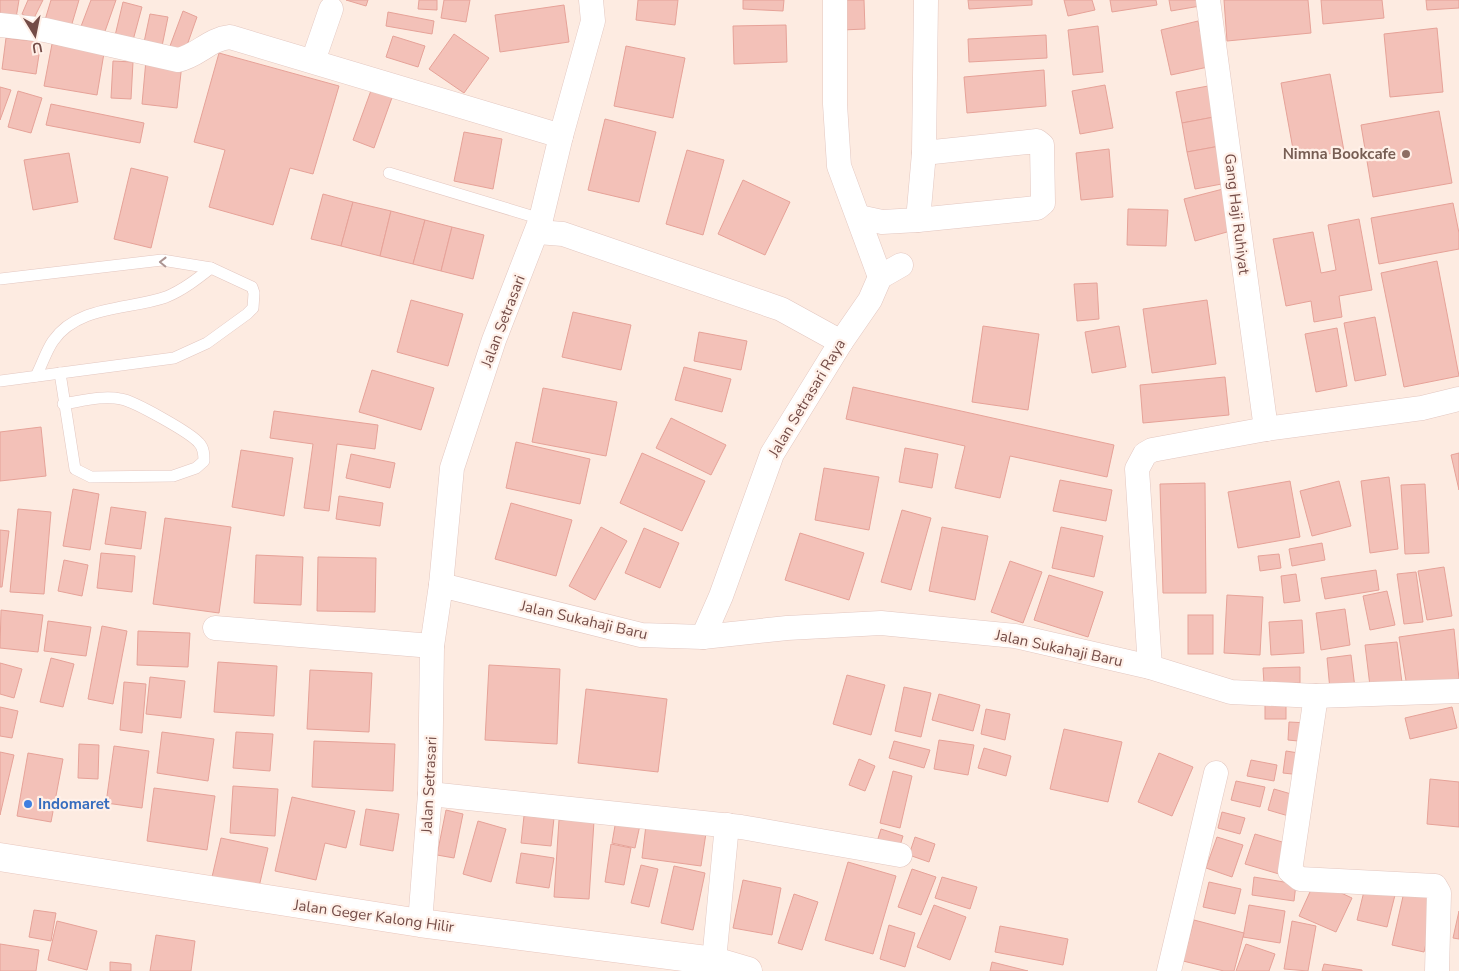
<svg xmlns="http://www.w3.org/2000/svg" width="1459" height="971" font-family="'Nunito Sans',sans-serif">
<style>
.building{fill:#f3c1b8;stroke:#e6a298}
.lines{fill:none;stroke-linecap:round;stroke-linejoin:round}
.lane-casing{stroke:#e3c7c0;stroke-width:12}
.street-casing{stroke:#e3c7c0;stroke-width:25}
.secondary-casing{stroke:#e8c6bd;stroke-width:29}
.lane{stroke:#fff;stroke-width:11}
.street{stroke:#fff;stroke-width:24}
.secondary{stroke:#fff;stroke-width:28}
.oneway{stroke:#ac9491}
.education-dot{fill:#8d6e63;stroke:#fff0e8;stroke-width:2}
.shop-dot{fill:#3f7fe0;stroke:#fff0e8;stroke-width:2}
.labels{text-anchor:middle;stroke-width:4.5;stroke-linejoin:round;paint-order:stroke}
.education-label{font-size:15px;font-weight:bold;fill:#785e54;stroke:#fff0e8;text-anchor:end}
.street-label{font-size:15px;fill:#744c47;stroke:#fff0e8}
.shop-label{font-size:15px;font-weight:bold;fill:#366cbe;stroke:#fff0e8;text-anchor:start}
</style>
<rect width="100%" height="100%" fill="#fdebe1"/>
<g class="building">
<polygon points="0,0 19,0 16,18 0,15"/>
<polygon points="28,0 43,0 33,20 22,14"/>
<polygon points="51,0 79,0 71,27 45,20"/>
<polygon points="91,0 116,0 103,37 80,29"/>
<polygon points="346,0 368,0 366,6"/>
<polygon points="419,0 437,0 437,10 418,9"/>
<polygon points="444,0 470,0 466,22 441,18"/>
<polygon points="638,0 678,0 675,25 636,20"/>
<polygon points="743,0 784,0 783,11 743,9"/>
<polygon points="842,0 864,0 865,29 842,30"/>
<polygon points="968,0 1032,0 1032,5 969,9"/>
<polygon points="1064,0 1092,0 1095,10 1068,16"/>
<polygon points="1110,0 1156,0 1157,5 1112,12"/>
<polygon points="1169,0 1205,0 1206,5 1171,11"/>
<polygon points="1224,0 1308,0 1311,33 1227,41"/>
<polygon points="1321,0 1382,0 1384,18 1323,24"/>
<polygon points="1426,0 1459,0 1459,8 1427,10"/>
<polygon points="123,2 142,7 132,44 114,40"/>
<polygon points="564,5 569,42 500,52 495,15"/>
<polygon points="183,11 197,17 185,51 170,46"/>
<polygon points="388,12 434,21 432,34 386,26"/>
<polygon points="150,14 168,17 161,51 143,47"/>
<polygon points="1198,21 1208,67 1171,75 1161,30"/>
<polygon points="786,25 787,62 734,64 733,26"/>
<polygon points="1098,26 1103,72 1073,75 1068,30"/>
<polygon points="1437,28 1443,92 1390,97 1384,34"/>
<polygon points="454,34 489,58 464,93 429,69"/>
<polygon points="1046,35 1047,58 969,62 968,39"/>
<polygon points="393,36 425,46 418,67 386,57"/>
<polygon points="6,38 41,42 36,74 2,69"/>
<polygon points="52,44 104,53 97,95 44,86"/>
<polygon points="626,46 685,58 673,118 614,106"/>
<polygon points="219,53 339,86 313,174 290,168 273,225 209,207 225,150 194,142"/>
<polygon points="146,60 182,64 177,108 142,104"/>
<polygon points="113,61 133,62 131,99 111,98"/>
<polygon points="1044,70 1046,106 967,113 964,77"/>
<polygon points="1330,74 1344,151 1295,160 1281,83"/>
<polygon points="373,85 394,92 374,148 353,140"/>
<polygon points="1105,85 1113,128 1080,134 1072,91"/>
<polygon points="1208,86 1214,117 1182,123 1176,92"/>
<polygon points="0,87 11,90 0,120"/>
<polygon points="18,91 42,98 31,133 8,127"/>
<polygon points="51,104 144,123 140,143 46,125"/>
<polygon points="1439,111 1452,183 1373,197 1361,125"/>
<polygon points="1214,117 1220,146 1187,152 1182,123"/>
<polygon points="605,119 656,132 639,202 588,190"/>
<polygon points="464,132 502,139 493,189 454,181"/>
<polygon points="1220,146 1227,183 1195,189 1187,152"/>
<polygon points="1109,149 1113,197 1081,200 1076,153"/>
<polygon points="687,150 724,160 703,235 666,224"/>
<polygon points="69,153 78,202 33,210 24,160"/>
<polygon points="131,168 168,177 151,248 114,239"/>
<polygon points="743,180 790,202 765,255 718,234"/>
<polygon points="1223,189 1234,230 1195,241 1184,199"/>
<polygon points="323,194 353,202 341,246 311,239"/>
<polygon points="353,202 391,211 380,256 341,246"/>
<polygon points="1453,203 1459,233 1459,249 1379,264 1371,218"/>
<polygon points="1128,209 1168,210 1166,246 1127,245"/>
<polygon points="391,211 425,220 413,264 380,256"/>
<polygon points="1359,219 1372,290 1339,296 1342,317 1314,322 1311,301 1286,306 1273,239 1313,232 1321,273 1336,270 1328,225"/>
<polygon points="425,220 452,227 441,271 413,264"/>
<polygon points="452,227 484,235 473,279 441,271"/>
<polygon points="1437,261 1459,376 1404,387 1381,273"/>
<polygon points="1097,283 1099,319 1077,321 1074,284"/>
<polygon points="411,300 463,314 448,366 397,352"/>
<polygon points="1207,300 1216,364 1152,373 1143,309"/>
<polygon points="573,312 631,325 621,370 562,357"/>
<polygon points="1375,317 1386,375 1355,381 1344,323"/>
<polygon points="983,326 1039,334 1028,410 972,402"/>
<polygon points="1119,326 1126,367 1092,373 1085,332"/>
<polygon points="1337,328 1347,386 1316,392 1305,334"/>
<polygon points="699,332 747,341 741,370 694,361"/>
<polygon points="684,367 731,379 722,412 675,400"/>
<polygon points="372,370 434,388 421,430 359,412"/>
<polygon points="1225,377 1229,415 1143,423 1140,385"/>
<polygon points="853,387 1114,445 1107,477 1010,456 1000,498 955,488 965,446 846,419"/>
<polygon points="543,388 617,402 606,456 532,442"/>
<polygon points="274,411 378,425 375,449 337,444 329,511 304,508 313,444 270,438"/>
<polygon points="671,418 726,445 711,475 656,448"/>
<polygon points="41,427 46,476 0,481 0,432"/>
<polygon points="516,442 590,459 580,504 506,488"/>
<polygon points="905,448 938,454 932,488 899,482"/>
<polygon points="241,450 293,458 284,516 232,507"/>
<polygon points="642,453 705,481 682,531 620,503"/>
<polygon points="1459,453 1459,490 1451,455"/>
<polygon points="351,454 395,463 390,488 346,478"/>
<polygon points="824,468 879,477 869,530 815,520"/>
<polygon points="1389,477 1398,549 1370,553 1361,481"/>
<polygon points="1060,480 1112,490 1106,521 1053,511"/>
<polygon points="1290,481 1300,537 1238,548 1228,492"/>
<polygon points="1339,481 1351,526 1312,536 1300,491"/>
<polygon points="1205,483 1206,593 1163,593 1160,484"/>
<polygon points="1425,484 1429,553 1405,554 1401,485"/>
<polygon points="73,489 99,494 90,550 63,546"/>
<polygon points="339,496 383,503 380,526 336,519"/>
<polygon points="511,503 572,520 556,576 495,559"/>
<polygon points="111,507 146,512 141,549 105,544"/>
<polygon points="18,509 51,512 44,594 10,592"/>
<polygon points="902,510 931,518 911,590 881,582"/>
<polygon points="165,518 231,527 219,613 153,604"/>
<polygon points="601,527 627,541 595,600 569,586"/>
<polygon points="942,527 988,536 975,600 929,591"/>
<polygon points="1061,527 1103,536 1094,577 1052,568"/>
<polygon points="644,528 679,543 660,588 625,573"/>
<polygon points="0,530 9,531 2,587 0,587"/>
<polygon points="800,533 864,553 849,600 785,580"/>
<polygon points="1322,543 1325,560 1292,566 1289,549"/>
<polygon points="101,553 135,556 132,592 97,588"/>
<polygon points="1279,554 1281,568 1260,571 1258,556"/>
<polygon points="256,555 303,557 301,605 254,603"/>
<polygon points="318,557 376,558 375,612 317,611"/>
<polygon points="64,560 88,565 82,596 58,591"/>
<polygon points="1010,561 1042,572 1023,623 991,612"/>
<polygon points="1444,567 1452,616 1427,620 1418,571"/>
<polygon points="1376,570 1379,590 1325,599 1321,578"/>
<polygon points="1416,572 1423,622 1404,624 1397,574"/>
<polygon points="1296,574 1300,601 1284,603 1281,576"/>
<polygon points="1049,575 1103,592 1088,637 1034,620"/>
<polygon points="1387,591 1395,625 1370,630 1363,596"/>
<polygon points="1227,595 1263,597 1260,655 1224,653"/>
<polygon points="1345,609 1350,645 1321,650 1316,613"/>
<polygon points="1,610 43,615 38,652 0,648"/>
<rect x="1188" y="615" width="25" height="39"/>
<polygon points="1302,620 1304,653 1271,655 1269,622"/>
<polygon points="48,621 91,627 86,656 44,651"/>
<polygon points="102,626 127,631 113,704 88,699"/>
<polygon points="1454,629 1459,679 1407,687 1399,637"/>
<polygon points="138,631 190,633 188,667 137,665"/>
<polygon points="1397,642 1403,691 1370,686 1365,645"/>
<polygon points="1351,655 1355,688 1330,690 1327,658"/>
<polygon points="51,658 74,664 63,707 40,702"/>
<polygon points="218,662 277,666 274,716 214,712"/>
<polygon points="0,663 22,669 14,698 0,694"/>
<polygon points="489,665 560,669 557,744 485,740"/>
<polygon points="1300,667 1300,683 1264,684 1263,668"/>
<polygon points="310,670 372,673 369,732 307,729"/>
<polygon points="847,675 885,685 871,735 833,724"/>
<polygon points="150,677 185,681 181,718 146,714"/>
<polygon points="124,682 146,684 142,733 120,730"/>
<polygon points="904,687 931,693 921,737 895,731"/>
<polygon points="586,689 667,699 658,772 578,763"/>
<polygon points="939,694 980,705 973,731 932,720"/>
<rect x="1265" y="702" width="21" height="17"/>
<polygon points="0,707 18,711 12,738 0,736"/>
<polygon points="1452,707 1457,728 1410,739 1405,718"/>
<polygon points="986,709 1010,714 1005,740 981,734"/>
<polygon points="1289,722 1309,723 1308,742 1288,740"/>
<polygon points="1064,729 1122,742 1108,802 1050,789"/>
<polygon points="162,732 214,739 208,781 157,773"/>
<polygon points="236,732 273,734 270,771 233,768"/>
<polygon points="939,740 974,745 968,775 934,769"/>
<polygon points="314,741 395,744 393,791 312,787"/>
<polygon points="894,741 930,750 924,768 889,758"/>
<polygon points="79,744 99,745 98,779 78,778"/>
<polygon points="114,746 149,751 142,808 106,803"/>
<polygon points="984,748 1011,756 1006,776 978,768"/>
<polygon points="1286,751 1305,754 1301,775 1283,773"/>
<polygon points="0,752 14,755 0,815"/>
<polygon points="28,753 63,759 51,822 17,816"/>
<polygon points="1159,753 1193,767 1172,816 1138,802"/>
<polygon points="859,759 875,766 865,791 849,785"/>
<polygon points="1251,760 1277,765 1274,781 1247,776"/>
<polygon points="893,771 912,776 900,828 880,823"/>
<polygon points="1430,779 1459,782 1459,827 1427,824"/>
<polygon points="1236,781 1265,787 1260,807 1231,800"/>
<polygon points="233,786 278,789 275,836 230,833"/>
<polygon points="154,788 215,796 207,850 147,841"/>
<polygon points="1274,789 1298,796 1292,817 1268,810"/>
<polygon points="292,797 355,811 346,848 325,843 316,880 275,871"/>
<polygon points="366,809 399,814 393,851 360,845"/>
<polygon points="446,810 463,814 454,858 437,855"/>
<polygon points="1222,812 1245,818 1240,834 1218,828"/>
<polygon points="524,816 554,818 551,846 521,843"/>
<polygon points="559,820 594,821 589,899 554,897"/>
<polygon points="616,820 640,825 635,848 612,843"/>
<polygon points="478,821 506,829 491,882 463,874"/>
<polygon points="646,825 706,833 701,866 642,858"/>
<polygon points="881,829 903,836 898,852 876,845"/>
<polygon points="1255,834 1289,844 1279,874 1245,864"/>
<polygon points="915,837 935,844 929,862 909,855"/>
<polygon points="1217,837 1243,845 1232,877 1206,868"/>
<polygon points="221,838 268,848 259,887 212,877"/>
<polygon points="611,844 631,848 624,885 605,882"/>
<polygon points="521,853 554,858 549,888 516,883"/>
<polygon points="848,862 896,876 873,954 825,940"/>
<polygon points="641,865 658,869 649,907 631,903"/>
<polygon points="674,866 705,873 693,930 661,923"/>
<polygon points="912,869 936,877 921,915 898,907"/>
<polygon points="942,877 977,887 970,909 935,898"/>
<polygon points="1254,877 1296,884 1294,901 1252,895"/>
<polygon points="743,880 781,888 772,935 733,928"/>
<polygon points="1315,881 1352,898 1336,932 1299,916"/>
<polygon points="1209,882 1241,889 1235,914 1203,907"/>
<polygon points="1366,883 1396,891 1387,927 1357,920"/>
<polygon points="1404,892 1436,899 1424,952 1392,945"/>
<polygon points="794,894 818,902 802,950 778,943"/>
<polygon points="934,905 966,917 950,960 917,947"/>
<polygon points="1249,905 1285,911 1280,943 1243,937"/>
<polygon points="34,910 56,913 51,941 29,937"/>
<polygon points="1459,911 1459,939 1453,938"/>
<polygon points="1194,920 1244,933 1234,971 1224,971 1183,961"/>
<polygon points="57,921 97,931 87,970 48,960"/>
<polygon points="1292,921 1316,926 1308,971 1284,969"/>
<polygon points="889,925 915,933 905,967 880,959"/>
<polygon points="1000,926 1068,939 1063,965 995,952"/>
<polygon points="156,935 195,941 191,971 150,971"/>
<polygon points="0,944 39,950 36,971 0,971"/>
<polygon points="1246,944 1275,954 1269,971 1236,971"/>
<polygon points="110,962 131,964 131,971 110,971"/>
<polygon points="992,962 1028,971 990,971"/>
<polygon points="1324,964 1362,970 1362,971 1322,971"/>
</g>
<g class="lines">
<g class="lane-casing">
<g id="lane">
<polyline points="389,173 541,219"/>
<polyline points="0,279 162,260 211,268 252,287 254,293 253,308 247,314 207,343 174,358 0,381"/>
<path d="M 60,373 L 75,469 L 91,477 L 173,476 L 196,468 L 204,461 C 204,455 204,448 199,443 C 191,433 134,401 121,399 C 103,395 82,401 63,404"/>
<path d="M 36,376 C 42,365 46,351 53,341 C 78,305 129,310 166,297 C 183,290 197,279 211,268"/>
</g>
</g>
<g class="street-casing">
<g id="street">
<polyline points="835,0 835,104 839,166 880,277"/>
<polyline points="1208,0 1266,429"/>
<path d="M 0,25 L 45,30 L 178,60 C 198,56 209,39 230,37 L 561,136"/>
<polyline points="313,61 331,9"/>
<polyline points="859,217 882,222 918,220 1037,208 1043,203 1042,145 1037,141 924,153 926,0"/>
<polyline points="918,220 924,153"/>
<polyline points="538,232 563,234 781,309 841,342"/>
<polyline points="441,585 641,635 703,637 787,628 881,623 1015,636 1150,667 1231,692 1316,696 1459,691"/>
<polyline points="215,628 432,646"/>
<polyline points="703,637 721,596 772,454 841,342 870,300 880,277 901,265"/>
<polyline points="1150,667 1137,469 1145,454 1152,450 1266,429 1422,408 1459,399"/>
<polyline points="1316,696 1290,871 1300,879 1435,886 1439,893 1437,971"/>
<polyline points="430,794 741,827 900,855"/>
<polyline points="420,923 430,794 432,646 441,585 452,468 494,340 541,219 561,136 593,21 591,0"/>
<polyline points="713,971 727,825"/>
<polyline points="1169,971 1216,773"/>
</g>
</g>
<g class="secondary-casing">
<polyline id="secondary" points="0,857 420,923 714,961 748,971"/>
</g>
<use href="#lane" class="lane"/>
<use href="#street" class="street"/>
<use href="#secondary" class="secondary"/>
</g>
<defs><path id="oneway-chevron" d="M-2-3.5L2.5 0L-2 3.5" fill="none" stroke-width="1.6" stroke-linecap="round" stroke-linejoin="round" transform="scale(1.25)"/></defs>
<use class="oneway" href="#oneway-chevron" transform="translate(163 262) rotate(-179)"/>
<circle class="education-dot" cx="1406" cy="154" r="5"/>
<circle class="shop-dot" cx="28" cy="804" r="5"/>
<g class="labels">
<g class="education-label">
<text x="1396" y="159">Nimna Bookcafe</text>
</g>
<g class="street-label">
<text transform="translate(1237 214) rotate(83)" y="5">Gang Haji Ruhiyat</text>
<text transform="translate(503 321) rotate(-69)" y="5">Jalan Setrasari</text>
<text transform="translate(807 398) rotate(-59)" y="5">Jalan Setrasari Raya</text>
<text transform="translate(584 620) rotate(13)" y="5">Jalan Sukahaji Baru</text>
<text transform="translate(1059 648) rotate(12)" y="5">Jalan Sukahaji Baru</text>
<text transform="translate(429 785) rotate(-87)" y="5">Jalan Setrasari</text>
<text transform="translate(374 916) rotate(8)" y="5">Jalan Geger Kalong Hilir</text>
</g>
<g class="shop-label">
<text x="38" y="809">Indomaret</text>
</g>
</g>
<g transform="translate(35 35) rotate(170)" stroke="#fff0e8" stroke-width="4" paint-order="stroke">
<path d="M0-4L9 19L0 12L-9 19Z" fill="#744c47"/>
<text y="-8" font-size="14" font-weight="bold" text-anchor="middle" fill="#744c47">U</text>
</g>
</svg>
